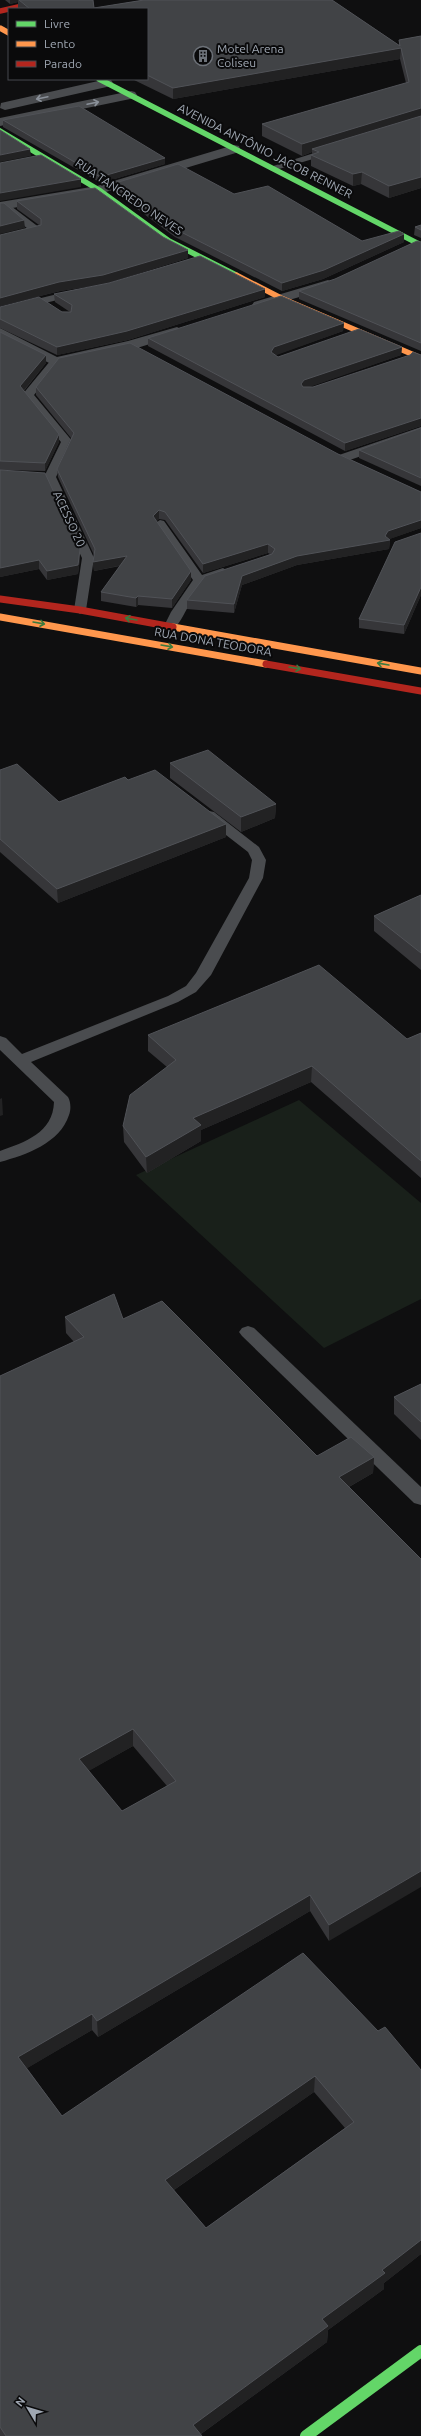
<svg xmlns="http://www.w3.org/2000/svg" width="421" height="2436" font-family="Ubuntu,sans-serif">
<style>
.green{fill:#19201a}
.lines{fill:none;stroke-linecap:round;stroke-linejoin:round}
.lane{fill:#4a4c4f;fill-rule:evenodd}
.street{fill:#4a4c4f;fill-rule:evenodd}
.fast-far1{stroke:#63d668;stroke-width:5.5}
.fast{stroke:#63d668;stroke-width:12}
.slow-far1{stroke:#ff974d;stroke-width:5.5}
.slow{stroke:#ff974d;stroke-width:7}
.jam-far1{stroke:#b3261e;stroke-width:5.5}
.jam{stroke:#b3261e;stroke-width:7}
.wall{fill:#363639;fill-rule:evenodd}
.shaded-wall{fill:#222223}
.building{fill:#414346;stroke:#505257;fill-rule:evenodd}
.oneway{stroke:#8a9099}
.oneway2{stroke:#3b7a3e}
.labels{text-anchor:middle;stroke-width:4;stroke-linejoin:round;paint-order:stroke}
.far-poi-label{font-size:12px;fill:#9fa7b2;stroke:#0a0a0b;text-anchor:start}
.far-street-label{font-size:12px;fill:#9fa7b2;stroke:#0a0a0b}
</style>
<rect width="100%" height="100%" fill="#0f0f10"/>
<polygon class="green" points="299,1100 421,1203 421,1299 324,1348 136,1175"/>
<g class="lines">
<g class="lane">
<polygon points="333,147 337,148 337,152 272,171 267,168"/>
<polygon points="7,203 40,228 40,232 0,242 0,236 28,229 3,208 2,206"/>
<polygon points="78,289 83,292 82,294 0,314 0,308"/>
<polygon points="55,359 61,362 34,395 73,442 56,477 94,558 86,610 80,614 74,610 82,558 44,477 61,442 22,395 51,360"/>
<polygon points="421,427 421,435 347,461 339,461 337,458 339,455"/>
<path d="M 160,520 L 164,521 L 202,575 L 223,568 L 229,572 L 227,575 C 221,577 210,578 204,583 C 192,591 182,627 171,630 L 164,626 L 171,612 L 193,580 L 154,524 Z"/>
<path d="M 209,811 L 214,812 L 259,847 L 266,860 L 263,878 L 211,975 L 196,992 L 178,1002 L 31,1062 L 68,1097 C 71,1102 71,1110 69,1115 C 60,1143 26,1155 0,1162 L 0,1151 C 25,1142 53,1133 54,1102 L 0,1050 L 0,1036 L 6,1038 L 22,1054 L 168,996 L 186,986 L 196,973 L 249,878 L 252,860 L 248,852 L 204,818 L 202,815 Z"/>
<polygon points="248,1326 254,1328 421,1487 421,1505 414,1503 242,1336 239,1332 242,1328"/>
</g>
<g class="street">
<polygon points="107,79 111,80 113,83 111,86 5,110 0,108 1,103"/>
<polygon points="131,91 135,92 137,95 135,98 0,126 0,118"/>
<polygon points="234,145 239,146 240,149 239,152 99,194 0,210 0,202 97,186"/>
<polygon points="328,280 335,284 333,287 259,309 252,305 254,302"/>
<polygon points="177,327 184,331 182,334 137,348 55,366 0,338 0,328 57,357 128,341"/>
</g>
<g class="fast-far1">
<polyline points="99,79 421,245"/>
<polyline points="0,131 99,190 169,241 236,275"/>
</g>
<polyline class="fast" points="306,2436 421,2351"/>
<g class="slow-far1">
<polyline points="0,28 9,33"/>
<polyline points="236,275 281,298 421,358"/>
</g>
<g class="slow">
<polyline points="0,617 266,664"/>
<polyline points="173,627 421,671"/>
</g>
<polyline class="jam-far1" points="0,11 48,0"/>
<g class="jam">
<polyline points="0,599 80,610 173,627"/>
<polyline points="266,664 421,691"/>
</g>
</g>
<g class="wall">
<polygon points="5,0 93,0 94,8 144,0 332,0 399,45 399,40 421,36 421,188 389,198 361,184 353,186 311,166 311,155 312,154 312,152 302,156 262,136 262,124 406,83 400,59 173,99 132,79 147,79 147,9 18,9 18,2 10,4"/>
<polygon points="3,120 165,164 101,183 3,127"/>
<polygon points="112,184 234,194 362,241 404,242 323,279 282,291 175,237 113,191"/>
<polygon points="17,201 188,258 104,284 60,291 0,306 39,225 17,209"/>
<polygon points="421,225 421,238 414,235 415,227"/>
<polygon points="421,242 421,351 299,299 299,291 335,279"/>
<polygon points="54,294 265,297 128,340 57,355 0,328 0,307 70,312 55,302"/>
<polygon points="344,323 343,331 275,355 278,357 402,347 401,355 308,387 313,387 421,355 421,426 345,451 148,346 148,338"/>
<polygon points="0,332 46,363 24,391 59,442 45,471 0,470"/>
<polygon points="36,387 338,454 421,492 421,528 389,539 390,540 389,549 297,565 242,585 234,613 187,609 187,600 270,554 268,553 203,573 165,520 159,519 156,521 191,580 172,608 138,605 136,607 101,601 101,592 120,566 94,571 93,562 94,555 58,477 57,469 71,438 36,395"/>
<polygon points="421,428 421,486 359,458 359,450"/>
<polygon points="0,470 80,558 78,574 47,580 39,569 0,577"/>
<polygon points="421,533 421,595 404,634 359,628 359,619"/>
<polygon points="170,763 276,804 275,818 241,832 170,778"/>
<polygon points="0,770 59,802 128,780 226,824 226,837 58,903 0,852"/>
<polygon points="421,895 421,970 374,931 374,916"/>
<polygon points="421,1033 421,1178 311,1082 201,1130 201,1141 147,1173 124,1142 123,1126 167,1067 148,1051 148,1035 407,1039"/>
<path d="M 65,1317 L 123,1319 L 317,1456 L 374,1457 L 373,1473 L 349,1487 L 329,1941 L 310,1911 L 98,2037 L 92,2030 L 27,2068 L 62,2116 L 378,2031 L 421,2070 L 421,2254 L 384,2283 L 384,2289 L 328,2330 L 327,2342 L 201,2434 L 202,2436 L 0,2436 L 0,1376 L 74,1342 L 66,1333 ZM 133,1746 L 167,1786 L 122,1811 L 88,1771 ZM 314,2092 L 345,2128 L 206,2228 L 174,2190 Z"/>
<polygon points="421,1384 421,1440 394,1414 394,1397"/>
</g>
<g class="shaded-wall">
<polygon points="10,0 18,0 18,2 10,4"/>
<polygon points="401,48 400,59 173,99 173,88"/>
<polygon points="421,108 421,119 312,149 312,152 302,156 302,144"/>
<polygon points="30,149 31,156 0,162 0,155"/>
<polygon points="165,158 165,164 101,183 100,177"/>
<polygon points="362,172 361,184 353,186 353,174"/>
<polygon points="421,177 421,188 389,198 389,186"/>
<polygon points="81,179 81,187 0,201 0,193"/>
<polygon points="24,220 25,228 0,234 0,226"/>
<polygon points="404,234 404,242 323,279 282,291 282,283"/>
<polygon points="188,250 188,258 104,284 60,291 0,306 0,298 59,282"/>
<polygon points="265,289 265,297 128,340 57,355 57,347"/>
<polygon points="344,323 343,331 274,356 271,352 274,347"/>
<polygon points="402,347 401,355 304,389 301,384 304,380"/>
<polygon points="46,355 46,363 20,395 20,386"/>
<polygon points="421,418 421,426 345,451 345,443"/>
<polygon points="59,434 59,442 45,471 45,463"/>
<polygon points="159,510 159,519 153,525 153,516"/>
<polygon points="421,520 421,528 387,540 390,540 389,549 297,565 242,585 234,613 234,604 242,576 297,556 385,536 388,531"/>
<polygon points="268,544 268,553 203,573 203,564"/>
<polygon points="80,549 80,558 78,574 47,580 47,571"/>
<polygon points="127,556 127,564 94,571 93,562"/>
<polygon points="39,560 39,569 0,577 0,568"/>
<polygon points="191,571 191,580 172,608 172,599"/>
<polygon points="421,587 421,595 404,634 404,625"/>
<polygon points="138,596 138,605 136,607 136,598"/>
<polygon points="276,804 275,818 241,832 241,817"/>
<polygon points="226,824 226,837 58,903 57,889"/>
<polygon points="312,1066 311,1082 201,1130 201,1141 147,1173 146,1157 193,1118"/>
<polygon points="2,1098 3,1115 0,1116 0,1099"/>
<polygon points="374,1457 373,1473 338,1493 339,1477"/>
<polygon points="133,1729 133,1746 80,1776 79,1759"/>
<polygon points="421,1871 421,1887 329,1941 329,1925"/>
<polygon points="310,1895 310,1911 98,2037 97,2021"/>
<polygon points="92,2014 92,2030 19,2073 18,2057"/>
<polygon points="315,2076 314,2092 165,2196 165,2180"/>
<polygon points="421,2240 421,2254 384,2283 384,2289 328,2330 327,2342 198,2436 193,2425 382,2270"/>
</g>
<g class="building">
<polygon points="19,0 93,0 94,8 144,0 332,0 400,46 399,40 421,36 421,108 302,144 262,124 409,82 401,48 173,88 147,75 147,9 30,9"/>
<polygon points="79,106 165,158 100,177 3,120"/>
<polygon points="421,116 421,177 389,186 362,172 353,174 311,155 319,152 312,149"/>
<polygon points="0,130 30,149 0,155"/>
<polygon points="41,155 81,179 0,193 0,163"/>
<polygon points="178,164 234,194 268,186 362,241 399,231 404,234 324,270 282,283 175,229 112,184"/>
<polygon points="95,188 163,237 188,250 103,275 59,282 0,298 0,235 41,225 41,219 17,201"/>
<polygon points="0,203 4,203 24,220 0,226"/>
<polygon points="421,225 421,230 415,227"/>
<polygon points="417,241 421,242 421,343 299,291 335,279"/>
<polygon points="200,256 265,289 127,331 57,347 0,319 0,307 39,297 62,312 71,312 72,305 54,294 109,283"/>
<polygon points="281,296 344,323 274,347 271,352 278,357 359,329 402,347 304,380 301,384 303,387 313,387 410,355 413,352 421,355 421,418 345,443 148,338"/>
<polygon points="0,332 46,355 20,386 59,434 45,463 0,461"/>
<polygon points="130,343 338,454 421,492 421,520 388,531 385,536 390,540 297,556 242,576 234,604 187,600 205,576 272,554 275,549 268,544 203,564 165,512 159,510 153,516 191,571 172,599 138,596 136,598 101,592 127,556 93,562 95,549 57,469 74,433 36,387 59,358"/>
<polygon points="421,428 421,478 359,450"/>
<polygon points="0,470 45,473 80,549 78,565 47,571 39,560 0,568"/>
<polygon points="421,533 421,587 404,625 359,619 395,542"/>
<polygon points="208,750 276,804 241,817 170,763"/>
<polygon points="17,764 59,802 125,777 128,780 155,770 226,824 57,889 0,839 0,770"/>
<polygon points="421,895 421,953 374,916"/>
<polygon points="319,965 407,1039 421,1033 421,1161 312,1066 193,1118 201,1125 146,1157 123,1126 130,1095 176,1060 148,1035"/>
<path d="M 114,1294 L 123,1319 L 162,1301 L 317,1456 L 351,1437 L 374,1457 L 339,1477 L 421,1559 L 421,1871 L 329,1925 L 310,1895 L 97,2021 L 92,2014 L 18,2057 L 62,2116 L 303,1953 L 378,2031 L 385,2027 L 421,2070 L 421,2240 L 382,2270 L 385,2273 L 322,2319 L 328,2326 L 193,2425 L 202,2436 L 6,2436 L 0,2427 L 0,1376 L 84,1337 L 65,1317 ZM 133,1729 L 176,1781 L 122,1811 L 79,1759 ZM 315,2076 L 354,2122 L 206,2228 L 165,2180 Z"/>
<polygon points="421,1384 421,1422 394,1397"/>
</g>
<defs><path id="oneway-shaft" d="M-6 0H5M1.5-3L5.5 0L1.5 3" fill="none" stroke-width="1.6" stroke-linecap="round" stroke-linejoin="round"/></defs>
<g class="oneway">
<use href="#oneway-shaft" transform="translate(42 98) rotate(168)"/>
<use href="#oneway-shaft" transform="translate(93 103) rotate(-12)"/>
</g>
<g class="oneway2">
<use href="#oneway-shaft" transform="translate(131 619) rotate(-170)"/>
<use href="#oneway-shaft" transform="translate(39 623) rotate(10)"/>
<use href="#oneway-shaft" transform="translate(167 646) rotate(10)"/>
<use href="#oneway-shaft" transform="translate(383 664) rotate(-170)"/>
<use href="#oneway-shaft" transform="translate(295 668) rotate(10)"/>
</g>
<defs>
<g id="building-ring" transform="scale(1)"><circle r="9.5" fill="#0a0a0b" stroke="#6d7279" stroke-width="1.5"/><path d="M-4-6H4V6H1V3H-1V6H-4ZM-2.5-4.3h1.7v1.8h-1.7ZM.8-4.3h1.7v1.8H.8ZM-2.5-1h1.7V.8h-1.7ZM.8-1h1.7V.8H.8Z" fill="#6d7279"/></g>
</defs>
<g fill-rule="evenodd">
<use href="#building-ring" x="203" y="56"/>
</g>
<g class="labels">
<g class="far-poi-label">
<text x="217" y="53">Motel Arena<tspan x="217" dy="14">Coliseu</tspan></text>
</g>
<g class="far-street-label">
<text transform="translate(265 151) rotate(27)" y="4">AVENIDA ANTÔNIO JACOB RENNER</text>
<text transform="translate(129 197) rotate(34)" y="4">RUA TANCREDO NEVES</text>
<text transform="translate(69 519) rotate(65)" y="4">ACESSO 20</text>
<text transform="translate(213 642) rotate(10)" y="4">RUA DONA TEODORA</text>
</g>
</g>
<rect x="8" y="8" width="140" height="72" fill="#0a0a0b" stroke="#46494e"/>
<rect x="16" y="21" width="20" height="6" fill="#63d668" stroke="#46494e"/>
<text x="44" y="28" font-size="12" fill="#9fa7b2">Livre</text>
<rect x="16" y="41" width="20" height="6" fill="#ff974d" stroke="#46494e"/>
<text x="44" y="48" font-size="12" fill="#9fa7b2">Lento</text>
<rect x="16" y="61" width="20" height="6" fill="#b3261e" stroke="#46494e"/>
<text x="44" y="68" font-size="12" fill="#9fa7b2">Parado</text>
<g transform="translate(28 2408) rotate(308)" stroke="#0a0a0b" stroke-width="3" paint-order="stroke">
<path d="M0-3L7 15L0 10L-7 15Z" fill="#9fa7b2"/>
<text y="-6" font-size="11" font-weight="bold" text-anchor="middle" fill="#9fa7b2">N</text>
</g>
</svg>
